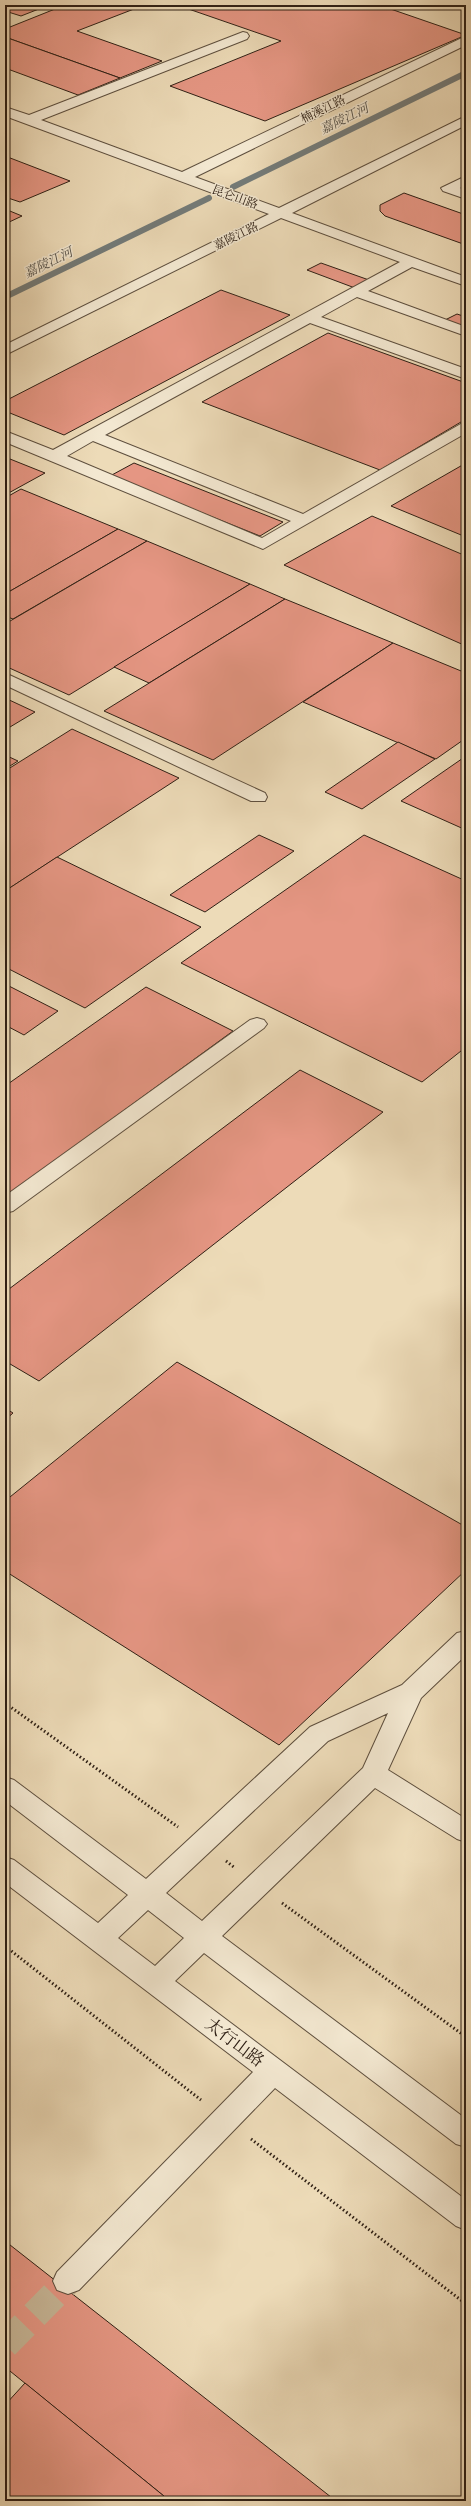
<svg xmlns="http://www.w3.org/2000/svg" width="471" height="2506" font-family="Cardo,'Noto Serif SC',serif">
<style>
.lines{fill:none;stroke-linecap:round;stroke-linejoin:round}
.stream{stroke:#737b79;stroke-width:6}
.building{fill:#e59683;stroke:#2f2015}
.minor-tunnel{stroke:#c7b697;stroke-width:28;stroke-dasharray:28 14;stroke-linecap:butt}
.minor-casing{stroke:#5e4f3e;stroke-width:2}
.path{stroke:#2f2015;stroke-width:3;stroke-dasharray:1.5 2.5;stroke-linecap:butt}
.minor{fill:#f3e8d1;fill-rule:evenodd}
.labels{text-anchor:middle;stroke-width:3;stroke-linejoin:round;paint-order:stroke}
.far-street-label{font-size:12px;fill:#2f2015;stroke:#f3e8d1}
.far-water-label{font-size:13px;font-style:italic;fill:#514e47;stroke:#f3e8d1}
.near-street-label{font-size:17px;fill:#2f2015;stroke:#f3e8d1}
</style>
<rect width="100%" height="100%" fill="#eddbb8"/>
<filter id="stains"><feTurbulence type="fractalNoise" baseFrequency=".005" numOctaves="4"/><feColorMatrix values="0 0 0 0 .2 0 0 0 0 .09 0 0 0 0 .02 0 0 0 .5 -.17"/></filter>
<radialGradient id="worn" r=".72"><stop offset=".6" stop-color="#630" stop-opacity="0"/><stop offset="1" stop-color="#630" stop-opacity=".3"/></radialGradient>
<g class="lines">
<g class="stream">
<polyline points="233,187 466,73"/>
<polyline points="5,297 209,198"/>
</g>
</g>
<g class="building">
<polygon points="5,5 49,5 21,16 5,11"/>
<polygon points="65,5 123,5 134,9 77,31 162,61 120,78 5,37 5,29"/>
<polygon points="177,5 379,5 466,35 265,121 170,86 281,41"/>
<polygon points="5,37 120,78 78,95 5,68"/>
<polygon points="5,156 70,181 20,202 5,197"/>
<polygon points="404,193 466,215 466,245 385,216 380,211 380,205"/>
<polygon points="5,209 22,216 5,224"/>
<polygon points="321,263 369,280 355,288 307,270"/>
<polygon points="221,290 290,315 64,435 5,411 5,401"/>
<polygon points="457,314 466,317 466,328 445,320"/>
<polygon points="328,333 466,383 466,419 380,470 202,402"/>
<polygon points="5,457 45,473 5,495"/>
<polygon points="134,463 283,522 260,536 110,476"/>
<polygon points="466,463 466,537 391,506"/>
<polygon points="21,489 118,529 5,594 5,498"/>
<polygon points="372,516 466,556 466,646 284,565"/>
<polygon points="118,529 147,541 13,619 5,616 5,594"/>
<polygon points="147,541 250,584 69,695 5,666 5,624"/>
<polygon points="250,584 285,599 149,683 114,667"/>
<polygon points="285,599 393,643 213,760 104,711"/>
<polygon points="393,643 466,673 466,738 436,759 303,702"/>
<polygon points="5,698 35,712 5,730"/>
<polygon points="72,729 179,778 5,891 5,771"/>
<polygon points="398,742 435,759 362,809 325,792"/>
<polygon points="5,755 18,761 5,769"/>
<polygon points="466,756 466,830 401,801"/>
<polygon points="259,835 294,851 205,912 170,895"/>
<polygon points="364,835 466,881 466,1047 422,1082 181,963"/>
<polygon points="57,857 201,927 85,1008 5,967 5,891"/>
<polygon points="5,984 58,1011 24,1035 5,1025"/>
<polygon points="146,987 233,1031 5,1197 5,1086"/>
<polygon points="300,1070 383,1112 39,1381 5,1361 5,1292"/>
<polygon points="177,1362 466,1527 466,1570 279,1745 5,1571 5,1501"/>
<polygon points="5,1408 13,1413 5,1420"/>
<polygon points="5,2241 336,2501 170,2501 5,2367"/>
<polygon points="25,2383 170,2501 5,2501 5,2405"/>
</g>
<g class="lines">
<polyline class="minor-tunnel" points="5,2345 68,2281"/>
<g class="minor-casing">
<g id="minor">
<path d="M 243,32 L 247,33 L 249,36 L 247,39 L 41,120 L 182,172 L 466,36 L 466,45 L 195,177 L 279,208 L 466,116 L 466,125 L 292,213 L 466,277 L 466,286 L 412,267 L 368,291 L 466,327 L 466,336 L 357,297 L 321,317 L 466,369 L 466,379 L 310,323 L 105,435 L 303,514 L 466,421 L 466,433 L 263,549 L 5,442 L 5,431 L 53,450 L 400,262 L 281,218 L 5,355 L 5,345 L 269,214 L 5,116 L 5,107 L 29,115 ZM 93,441 L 291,521 L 262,538 L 67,456 Z"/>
<polygon points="466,176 466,185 460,188 466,190 466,199 443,191 441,188"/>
<polygon points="5,673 265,793 267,797 265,801 251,801 5,685"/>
<polygon points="257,1018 264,1020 267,1024 264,1028 13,1211 5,1213 5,1196 250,1020"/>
<path d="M 466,1631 L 466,1655 L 421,1698 L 388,1770 L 466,1819 L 466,1842 L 457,1839 L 375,1788 L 222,1936 L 466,2119 L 466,2147 L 456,2144 L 204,1953 L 175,1981 L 466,2200 L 466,2230 L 456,2226 L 275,2088 L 79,2290 L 68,2294 L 57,2290 L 53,2281 L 57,2272 L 253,2072 L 5,1883 L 5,1857 L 14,1860 L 98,1923 L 128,1895 L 5,1801 L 5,1777 L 14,1780 L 146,1879 L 310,1727 L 402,1685 L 457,1633 ZM 388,1713 L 363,1768 L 202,1921 L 166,1893 L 328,1741 ZM 148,1910 L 184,1938 L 155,1966 L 118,1938 Z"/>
</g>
</g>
<g class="path">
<polyline points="5,1703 178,1827"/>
<polyline points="226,1861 235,1868"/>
<polyline points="282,1903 466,2037"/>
<polyline points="5,1946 201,2100"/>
<polyline points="251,2139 466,2304"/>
</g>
<use href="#minor" class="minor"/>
</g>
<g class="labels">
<g class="far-street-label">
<text transform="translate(323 109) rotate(-26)" y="4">楠溪江路</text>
<text transform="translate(235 197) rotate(20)" y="4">昆仑山路</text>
<text transform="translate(236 236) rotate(-26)" y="4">嘉陵江路</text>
</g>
<g class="far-water-label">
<text transform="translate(344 118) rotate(-26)" y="5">嘉陵江河</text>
<text transform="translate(48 262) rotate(-26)" y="5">嘉陵江河</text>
</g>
<g class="near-street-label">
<text transform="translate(235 2042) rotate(37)" y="6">太行山路</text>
</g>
</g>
<rect width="471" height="2506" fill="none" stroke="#eddbb8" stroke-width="20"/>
<rect x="6" y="6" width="459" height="2494" fill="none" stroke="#2f2015" stroke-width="2"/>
<rect x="10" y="10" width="451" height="2486" fill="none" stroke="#2f2015"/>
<rect width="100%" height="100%" filter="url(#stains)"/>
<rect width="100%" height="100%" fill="url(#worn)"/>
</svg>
